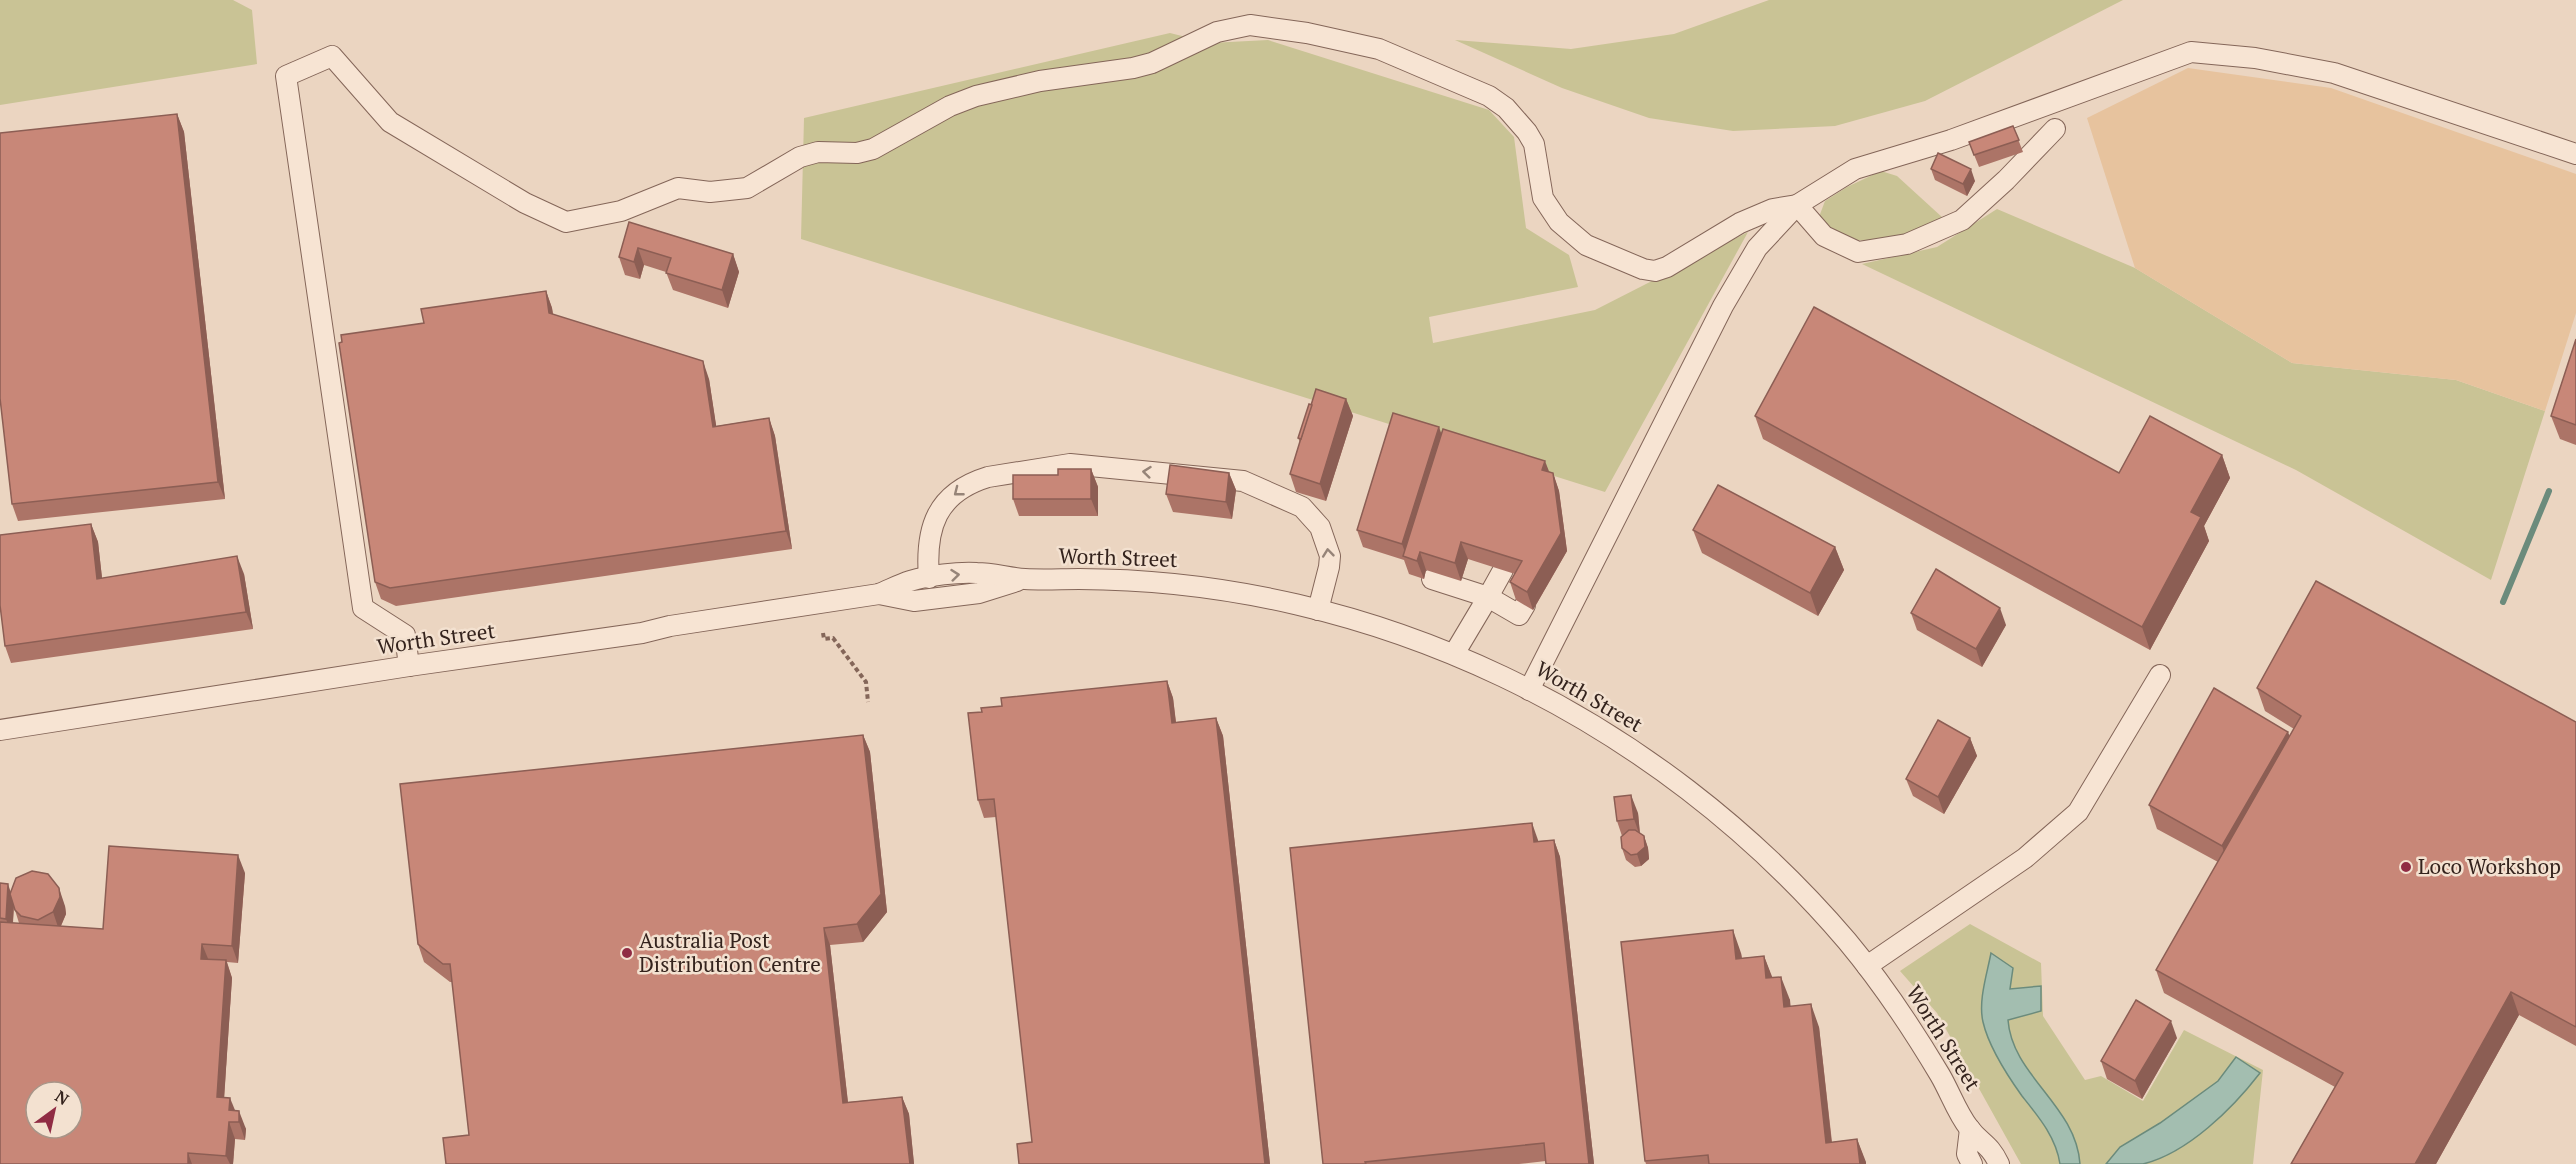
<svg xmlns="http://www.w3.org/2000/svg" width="2576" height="1164" font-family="'PT Serif',serif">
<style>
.green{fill:#c9c395}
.sand{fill:#e7c39e}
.water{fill:#a3beb0;stroke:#6b8b7c;stroke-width:1.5}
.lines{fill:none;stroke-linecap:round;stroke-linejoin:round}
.stream{stroke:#6b8b7c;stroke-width:6}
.minor-casing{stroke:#846659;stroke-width:22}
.path{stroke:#846659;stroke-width:4;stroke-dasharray:4.5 3;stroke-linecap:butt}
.minor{stroke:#f7e4d3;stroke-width:20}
.wall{fill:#ac7467;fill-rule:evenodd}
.shaded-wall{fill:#8c5e54}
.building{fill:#c88778;stroke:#8c5e54;stroke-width:1.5;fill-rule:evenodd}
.oneway{stroke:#968478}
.poi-dot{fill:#902c44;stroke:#f3e1d0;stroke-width:2}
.labels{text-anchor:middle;stroke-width:5;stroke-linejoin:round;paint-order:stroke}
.street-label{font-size:21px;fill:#34231d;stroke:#f3e1d0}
.poi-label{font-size:21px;fill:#34231d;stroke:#f3e1d0;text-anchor:start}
</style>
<rect width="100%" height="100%" fill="#ebd5c1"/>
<g class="green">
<polygon points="0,0 233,0 252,10 257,64 0,105"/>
<polygon points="1769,0 2123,0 1925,101 1835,126 1733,131 1649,118 1562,88 1455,40 1571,49 1674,34"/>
<polygon points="1170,33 1210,43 1268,40 1489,110 1514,137 1526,228 1569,255 1578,287 1429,317 1433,343 1595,310 1748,232 1605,492 801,239 804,118"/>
<polygon points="1881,171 1897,176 1943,218 1910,236 1886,241 1857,240 1832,231 1819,217 1825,201 1847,187"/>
<polygon points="1997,209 2135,268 2292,363 2456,380 2545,411 2491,580 2296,470 1862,264 1937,247"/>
<polygon points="1970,924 2041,963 2043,1016 2085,1080 2101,1076 2143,1101 2184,1030 2263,1070 2253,1164 2021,1164 1937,1013 1900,971"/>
</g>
<polygon class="sand" points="2188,68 2331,88 2576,174 2576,313 2545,411 2456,380 2292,363 2135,268 2087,118"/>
<g class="water">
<path d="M 1991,953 L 2013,968 L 2010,989 L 2041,986 L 2041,1011 L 2008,1020 C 2012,1076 2076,1105 2080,1164 L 2060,1164 C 2056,1137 2038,1116 2022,1096 C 2007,1075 1989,1048 1983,1022 C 1978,1001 1987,974 1991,953 Z"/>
<path d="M 2236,1057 L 2260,1073 C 2233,1108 2188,1153 2143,1164 C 2132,1164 2117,1164 2106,1164 L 2120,1147 L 2160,1123 L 2218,1081 Z"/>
</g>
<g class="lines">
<polyline class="stream" points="2503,602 2549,491"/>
<g class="minor-casing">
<g id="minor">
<path d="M 929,578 C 925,528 936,493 988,477 L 1070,464 L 1243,481 L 1302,507 L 1320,527 L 1330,556 L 1329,567 L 1318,610"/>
<polyline points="1432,579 1488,597 1503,570"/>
<polyline points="879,594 914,601 979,593 1017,581"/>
<polyline points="1454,654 1488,597 1519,615 1525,605"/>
<polyline points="409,666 405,635 363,608 286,76 332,56 390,122 525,203 566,222 621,211 678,188 710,192 747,188 800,157 818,152 857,153 873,149 950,106 976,96 1040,81 1133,68 1152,63 1217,32 1250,25 1307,33 1379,49 1489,96 1506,108 1527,132 1534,144 1543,198 1559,222 1586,245 1643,269 1655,271 1667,267 1740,223 1773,209 1797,205 1824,236 1858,252 1907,244 1962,220 2006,180 2055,129"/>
<polyline points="1529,690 1723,306 1757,248 1797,205 1855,169 1951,140 2191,52 2255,58 2334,73 2576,154"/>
<path d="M 0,730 L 409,666 L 642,633 L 670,626 L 879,594 C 889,590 900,584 910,581 C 930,575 957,572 977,573 C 993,573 1009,578 1025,579 C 1043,580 1061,579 1079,579 C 1375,580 1656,717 1847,941 C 1882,983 1912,1028 1940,1075 C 1950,1092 1957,1113 1969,1128 C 1981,1144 1989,1143 1999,1164"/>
<polyline points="1867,966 2025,858 2078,812 2160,675"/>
<polyline points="1970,1129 1967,1154 1972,1164"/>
</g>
</g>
<polyline class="path" points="823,633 824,639 833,638 866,682 868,702"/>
<use href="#minor" class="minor"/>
</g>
<g class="wall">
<polygon points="177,114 184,132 225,499 18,521 12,504"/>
<polygon points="2013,126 2023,152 1979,167 1969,142"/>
<polygon points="1931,169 1975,181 1967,196 1935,180"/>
<polygon points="629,222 733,254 739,272 728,308 673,290 666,272 644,265 640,279 625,275 619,257"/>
<polygon points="546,291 552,308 553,314 709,379 716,426 769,418 775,436 792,549 396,606 381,599 375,582 424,323"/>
<polygon points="2576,339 2576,445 2560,439 2551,416"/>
<polygon points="1346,399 1353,416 1326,501 1296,492 1290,474 1300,442 1298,438 1312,405"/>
<polygon points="1755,416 2119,473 2222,455 2230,478 2204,526 2209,541 2150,650 1763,439"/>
<polygon points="1441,433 1553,473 1559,491 1567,551 1533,610 1516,600 1510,582 1515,574 1468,559 1461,581 1426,570 1424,579 1409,574 1404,560 1363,547 1357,530"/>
<polygon points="1091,469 1098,487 1098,516 1019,516 1013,499 1058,475"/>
<polygon points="1229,473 1236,490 1232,519 1173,512 1166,494"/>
<polygon points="91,524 98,542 102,578 244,574 253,629 11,663 5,646"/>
<polygon points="1693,530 1835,547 1844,570 1818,616 1702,553"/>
<polygon points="1911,613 2006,625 1982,667 1917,630"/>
<polygon points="1167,681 1173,698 1176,722 1216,718 1223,736 1270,1164 1019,1164 1032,1142 996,817 984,818 978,800 1002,706"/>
<polygon points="2257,688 2576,722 2576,1046 2519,1015 2436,1164 2291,1164 2335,1087 2164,993 2156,970 2218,862 2157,829 2149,805 2290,736 2294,729 2265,711"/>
<polygon points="863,735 870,752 887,912 863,942 830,945 848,1102 902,1097 909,1114 914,1164 446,1164 469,1135 452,982 450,982 424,962 418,944"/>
<polygon points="1970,738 1977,756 1944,814 1913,796 1906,779"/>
<polygon points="1638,813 1640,833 1644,836 1648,848 1649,859 1641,866 1635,867 1626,860 1622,848 1622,836 1617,821"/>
<polygon points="1554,840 1560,857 1594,1164 1546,1164 1546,1161 1519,1164 1323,1164 1538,841"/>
<path d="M 245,873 L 238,963 L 227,962 L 232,978 L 224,1098 L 235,1111 L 246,1129 L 245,1140 L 235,1139 L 233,1164 L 0,1164 L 0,883 L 11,892 L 65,906 L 66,914 L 61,926 L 103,929 ZM 14,907 L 19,923 L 13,923 Z"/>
<polygon points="1741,953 1742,958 1764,956 1772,978 1790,1000 1790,1006 1819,1027 1832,1142 1857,1139 1866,1164 1646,1164 1645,1161"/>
<polygon points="2177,1038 2142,1099 2107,1079 2101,1061"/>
</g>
<g class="shaded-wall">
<polygon points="177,114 184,132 225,499 218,482"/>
<polygon points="1971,169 1975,181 1967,196 1963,184"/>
<polygon points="638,248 644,265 640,279 634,262"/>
<polygon points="733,254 739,272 728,308 722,290"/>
<polygon points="546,291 552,308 555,330 549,313"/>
<polygon points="703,361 709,379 719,444 713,427"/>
<polygon points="1346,399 1353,416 1326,501 1320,484"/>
<polygon points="769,418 775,436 792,549 786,531"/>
<polygon points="1439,427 1445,444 1407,558 1402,544"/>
<polygon points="2222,455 2230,478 2204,526 2209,541 2150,650 2142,627 2191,512"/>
<polygon points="1545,461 1552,479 1542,470"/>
<polygon points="1091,469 1098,487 1098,516 1091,499"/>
<polygon points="1229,473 1236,490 1232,519 1226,502"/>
<polygon points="1553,473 1559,491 1567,551 1533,610 1527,592"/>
<polygon points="91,524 98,542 104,596 97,579"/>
<polygon points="1461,542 1468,559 1461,581 1455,563"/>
<polygon points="1835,547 1844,570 1818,616 1810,593"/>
<polygon points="1420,552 1426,570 1424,579 1417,561"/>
<polygon points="237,556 244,574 253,629 246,612"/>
<polygon points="2000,608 2006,625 1982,667 1976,649"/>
<polygon points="1167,681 1173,698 1178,741 1172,723"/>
<polygon points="1216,718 1223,736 1270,1164 1265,1164"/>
<polygon points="2288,732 2297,755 2230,869 2222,846"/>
<polygon points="863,735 870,752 887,912 863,942 857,924"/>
<polygon points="1970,738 1977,756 1944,814 1938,797"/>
<polygon points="1631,795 1638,813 1640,836 1634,819"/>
<polygon points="1532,823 1538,840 1540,860 1534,842"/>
<polygon points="1644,836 1648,848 1649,859 1641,866 1637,854"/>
<polygon points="1554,840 1560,857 1594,1164 1589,1164"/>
<polygon points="238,855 245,873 238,963 232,946"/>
<polygon points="8,884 14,902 12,936 6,919"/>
<polygon points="59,888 65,906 66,914 59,930 53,912"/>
<polygon points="824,928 830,945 850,1121 843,1103"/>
<polygon points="1733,930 1741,953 1745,982 1736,959"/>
<polygon points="202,944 209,961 201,959"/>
<polygon points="1764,956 1773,979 1766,978"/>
<polygon points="226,960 232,978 223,1115 217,1097"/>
<polygon points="1781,977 1790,1000 1793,1030 1784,1007"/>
<polygon points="2511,992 2519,1015 2436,1164 2415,1164"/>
<polygon points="1811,1004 1819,1027 1834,1164 1826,1143"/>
<polygon points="2171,1021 2177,1038 2142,1099 2135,1081"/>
<polygon points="902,1097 909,1114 914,1164 910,1164"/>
<polygon points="230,1098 237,1115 229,1110"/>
<polygon points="239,1111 246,1129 245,1140 239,1122"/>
<polygon points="229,1122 235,1139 233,1164 230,1164 226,1156"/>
<polygon points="1857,1139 1866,1162 1866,1164 1860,1164"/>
<polygon points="188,1153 192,1164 188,1164"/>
</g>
<g class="building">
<polygon points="177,114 218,482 12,504 0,398 0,133"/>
<polygon points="2013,126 2019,140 1974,155 1969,142"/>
<polygon points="1938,153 1971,169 1963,184 1931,169"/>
<polygon points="629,222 733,254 722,290 666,273 671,258 638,248 634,262 619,257"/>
<polygon points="546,291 549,313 703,361 713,427 769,418 786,531 390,588 375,582 339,343 342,342 341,335 424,323 421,309"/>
<polygon points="1814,307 2119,473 2150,416 2222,455 2191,512 2201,517 2142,627 1755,416"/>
<polygon points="2576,339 2576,425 2551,416"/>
<polygon points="1316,389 1346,399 1320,484 1290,474"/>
<polygon points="1309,404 1312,405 1301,439 1298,438"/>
<polygon points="1393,413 1439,427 1402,544 1357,530"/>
<polygon points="1443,429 1545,461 1542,470 1553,473 1561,533 1527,592 1510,582 1522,561 1461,542 1455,563 1420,552 1417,561 1403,556"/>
<polygon points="1170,465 1229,473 1226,502 1166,494"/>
<polygon points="1058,469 1091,469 1091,499 1013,499 1013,475 1058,475"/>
<polygon points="1718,485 1835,547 1810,593 1693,530"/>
<polygon points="91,524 97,579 237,556 246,612 5,646 0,605 0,535"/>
<polygon points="1936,569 2000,608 1976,649 1911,613"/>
<polygon points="2316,581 2576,722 2576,1027 2511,992 2415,1164 2291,1164 2343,1073 2156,970 2301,716 2257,688"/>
<polygon points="1167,681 1172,723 1216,718 1265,1164 1019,1164 1017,1144 1032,1142 994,799 978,800 968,713 982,712 981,708 1002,706 1001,698"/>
<polygon points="2214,688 2288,732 2222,846 2149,805"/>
<polygon points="1938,720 1970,738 1938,797 1906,779"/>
<polygon points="863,735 881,894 857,924 824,928 843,1103 902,1097 910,1164 446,1164 443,1138 469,1135 450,964 443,964 418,944 400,784"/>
<polygon points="1631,795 1634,819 1617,821 1614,797"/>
<polygon points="1532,823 1534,842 1554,840 1589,1164 1546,1164 1544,1143 1365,1162 1366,1164 1323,1164 1290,848"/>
<polygon points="1629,830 1635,830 1644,836 1645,847 1637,854 1631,855 1622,848 1621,837"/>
<path d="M 109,846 L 238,855 L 232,946 L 202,944 L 201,959 L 226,960 L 217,1097 L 230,1098 L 229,1110 L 239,1111 L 239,1122 L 229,1122 L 226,1156 L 188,1153 L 188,1164 L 0,1164 L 0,922 L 103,929 ZM 36,1092 L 72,1092 L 72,1128 L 36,1128 Z"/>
<polygon points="32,871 48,874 59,888 60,897 53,912 38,920 21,916 15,910 10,894 16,878"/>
<polygon points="0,883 8,884 6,919 0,918"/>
<polygon points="1733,930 1736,959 1764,956 1766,978 1781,977 1784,1007 1811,1004 1826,1143 1857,1139 1860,1164 1709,1164 1708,1155 1645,1161 1621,942"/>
<polygon points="2136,1000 2171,1021 2135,1081 2101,1061"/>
</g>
<defs><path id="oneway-chevron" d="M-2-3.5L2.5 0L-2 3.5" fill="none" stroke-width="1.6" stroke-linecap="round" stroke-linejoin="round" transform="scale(1.5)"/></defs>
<g class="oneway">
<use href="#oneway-chevron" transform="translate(1147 472) rotate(-174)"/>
<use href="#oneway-chevron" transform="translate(958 492) rotate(142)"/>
<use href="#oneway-chevron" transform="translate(1328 553) rotate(-96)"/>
<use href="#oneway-chevron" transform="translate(955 575) rotate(-6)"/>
</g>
<g class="poi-dot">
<circle cx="2406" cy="867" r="6"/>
<circle cx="627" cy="953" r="6"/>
</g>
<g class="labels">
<g class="street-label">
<text transform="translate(1118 558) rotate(2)" y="7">Worth Street</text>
<text transform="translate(436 639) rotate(-8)" y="7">Worth Street</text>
<text transform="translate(1589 697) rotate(30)" y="7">Worth Street</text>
<text transform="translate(1943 1038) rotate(58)" y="7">Worth Street</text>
</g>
<g class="poi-label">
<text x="2418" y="874">Loco Workshop</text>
<text x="639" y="948">Australia Post<tspan x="639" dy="24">Distribution Centre</tspan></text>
</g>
</g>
<g transform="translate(54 1110) rotate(33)"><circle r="28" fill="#f3e1d0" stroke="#a79588" stroke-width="1.5"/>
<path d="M0-4.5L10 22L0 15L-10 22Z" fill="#902c44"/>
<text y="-9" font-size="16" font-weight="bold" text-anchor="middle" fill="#34231d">N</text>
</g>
</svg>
